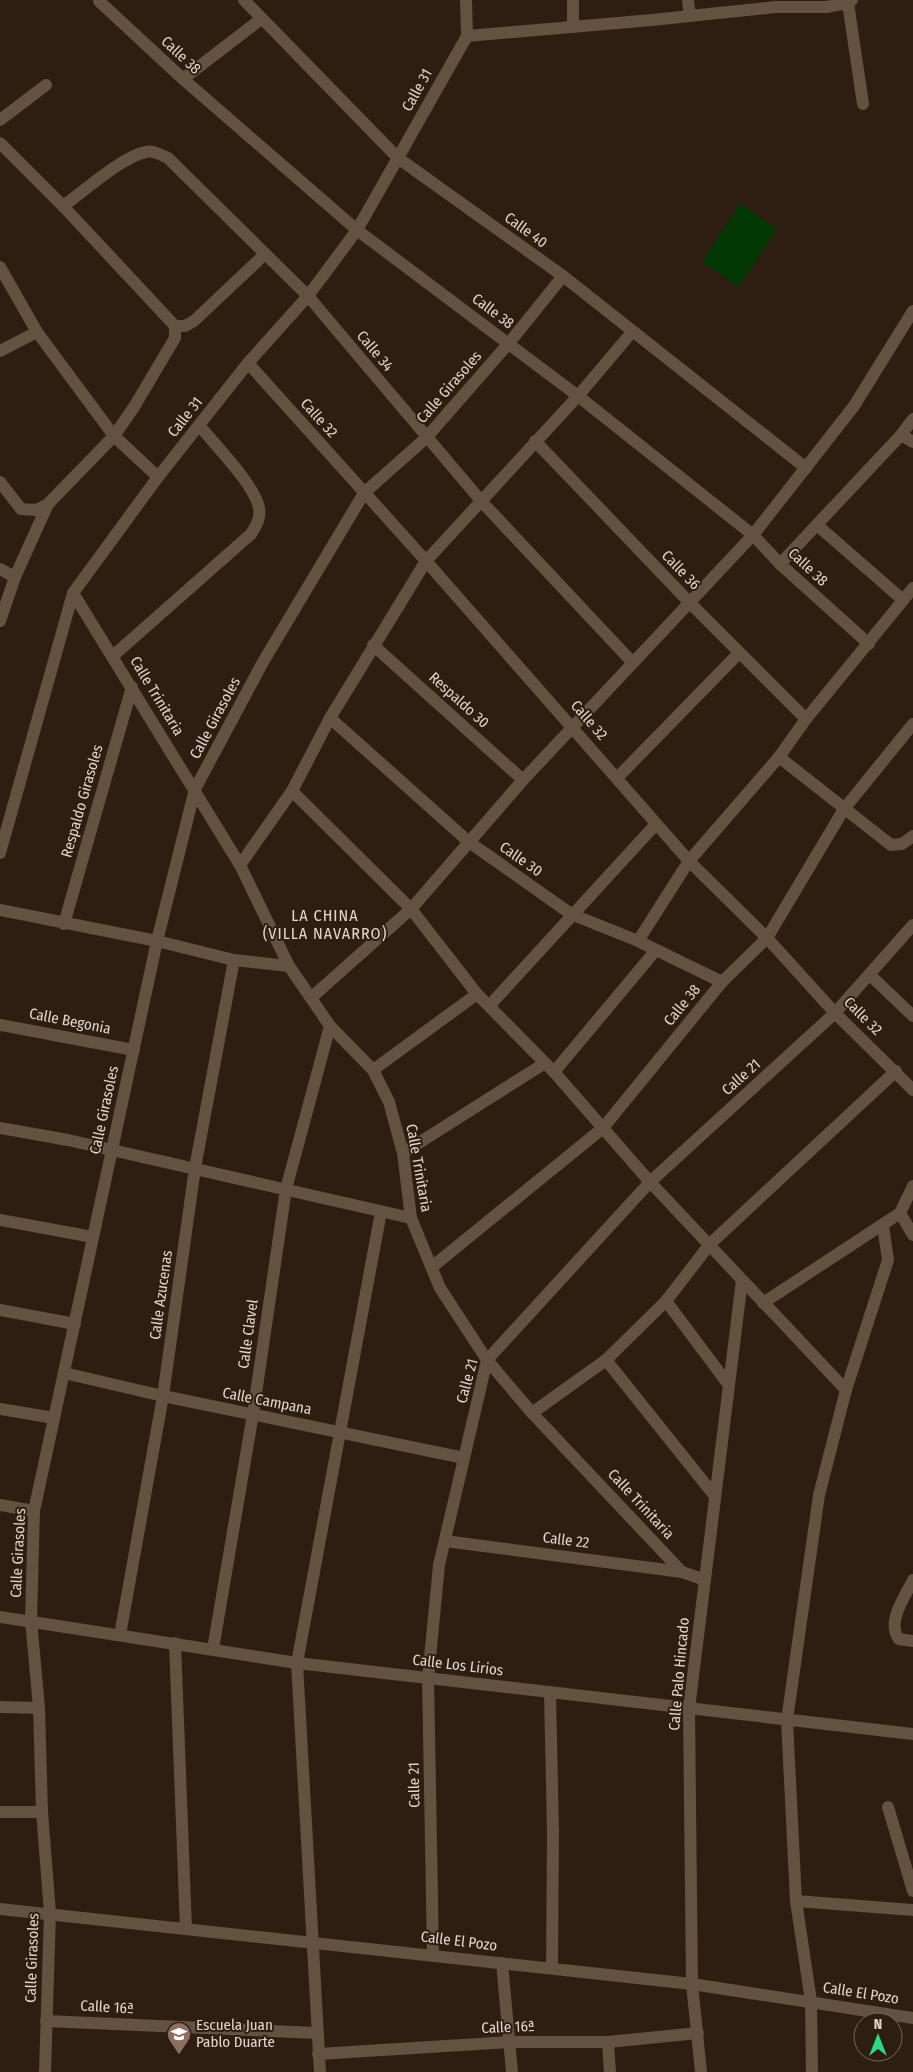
<svg xmlns="http://www.w3.org/2000/svg" width="913" height="2072" font-family="'Fira Sans Condensed',sans-serif">
<style>
.green{fill:#033704}
.lines{fill:none;stroke-linecap:round;stroke-linejoin:round}
.minor{stroke:#635142;stroke-width:12}
.labels{text-anchor:middle;stroke-width:4;stroke-linejoin:round;paint-order:stroke}
.street-label{font-size:15px;fill:#e0d5cc;stroke:#2d1e11}
.poi-label{font-size:15px;fill:#e0d5cc;stroke:#2d1e11;text-anchor:start}
.neighbourhood-label{font-size:16px;letter-spacing:1px;fill:#e0d5cc;stroke:#2d1e11}
</style>
<rect width="100%" height="100%" fill="#2d1e11"/>
<polygon class="green" points="740,204 777,229 739,287 702,262"/>
<g class="lines">
<g class="minor">
<polyline points="244,0 398,158 563,276 806,468"/>
<polyline points="573,0 573,27"/>
<polyline points="688,0 690,16"/>
<polyline points="99,1 183,79 357,230 578,396 753,535 780,564 869,644"/>
<polyline points="848,3 863,104"/>
<polyline points="467,36 652,20 776,7 826,7 848,3 852,0"/>
<polyline points="183,79 261,19"/>
<polyline points="0,120 46,85"/>
<polyline points="0,143 63,206 175,326 185,326 194,321 265,254"/>
<path d="M 63,206 C 83,192 123,156 146,152 C 153,150 161,155 168,158 L 308,296 L 482,502 L 633,663"/>
<polyline points="0,267 37,332 114,436 158,477"/>
<polyline points="0,351 37,332"/>
<polyline points="248,363 426,561 689,861 767,938 835,1013 913,1090"/>
<polyline points="901,435 913,442"/>
<polyline points="535,441 690,603 806,719"/>
<polyline points="0,482 21,509 36,510 48,504 114,436 134,407 175,338 175,326"/>
<polyline points="817,525 903,600"/>
<polyline points="780,564 901,435 913,419"/>
<polyline points="0,569 15,577"/>
<polyline points="73,593 240,865 289,966 330,1026 373,1070 389,1102 403,1153 411,1218 440,1288 487,1360 532,1413 682,1572 705,1580"/>
<polyline points="0,621 15,577 48,504"/>
<polyline points="373,645 523,780"/>
<path d="M 114,655 L 251,534 C 256,526 261,518 259,508 C 255,485 215,445 199,425"/>
<polyline points="330,718 469,842 571,914 638,941 722,982"/>
<polyline points="779,757 891,845 902,844 913,836"/>
<polyline points="617,778 739,653"/>
<polyline points="292,791 411,909 477,994 554,1072 650,1182 846,1390"/>
<polyline points="0,853 73,593 158,477 248,363 308,296 357,230 467,36 466,0"/>
<polyline points="240,865 292,791 330,718 426,561 578,396 632,332"/>
<polyline points="0,910 157,941 234,960 289,966"/>
<polyline points="64,924 132,687"/>
<polyline points="638,941 689,861 779,757 806,719 913,588"/>
<polyline points="870,975 913,1016"/>
<polyline points="312,997 411,909 523,780 753,535 854,406 913,311"/>
<polyline points="490,1005 656,824"/>
<polyline points="0,1025 134,1050"/>
<polyline points="373,1070 477,994"/>
<polyline points="554,1072 656,950"/>
<polyline points="0,1128 68,1140 411,1218"/>
<polyline points="403,1153 545,1063"/>
<polyline points="913,1186 900,1213 913,1235"/>
<polyline points="0,1220 93,1237"/>
<polyline points="432,1267 603,1128 722,982 767,938 844,809 913,724"/>
<polyline points="666,1301 728,1384"/>
<polyline points="763,1303 900,1213"/>
<polyline points="0,1310 75,1324"/>
<polyline points="606,1360 714,1495"/>
<polyline points="64,1373 163,1396 464,1458"/>
<polyline points="0,1409 54,1418"/>
<polyline points="532,1413 606,1360 666,1301 710,1244 896,1071"/>
<polyline points="0,1505 34,1511"/>
<polyline points="445,1541 682,1572"/>
<path d="M 913,1580 C 905,1597 886,1622 899,1639 L 913,1641"/>
<polyline points="0,1617 297,1663 913,1734"/>
<polyline points="120,1635 163,1396 195,1168 234,960"/>
<polyline points="175,1643 186,1929"/>
<polyline points="213,1649 253,1414 286,1189 330,1026"/>
<polyline points="550,1692 553,1832 552,1968"/>
<polyline points="0,1707 39,1708"/>
<polyline points="888,1807 913,1891"/>
<polyline points="0,1812 42,1812"/>
<polyline points="796,1901 913,1910"/>
<polyline points="0,1909 692,1984 913,2018"/>
<polyline points="433,1954 428,1678 439,1565 487,1360 650,1182 835,1013 913,925"/>
<polyline points="502,1963 512,2072"/>
<polyline points="46,2021 317,2033"/>
<polyline points="608,2042 610,2072"/>
<polyline points="318,2054 510,2042 608,2042 698,2033"/>
<polyline points="45,2072 50,1913 42,1812 39,1708 31,1620 34,1511 157,941 195,789 263,662 364,493 426,438 509,343 563,276"/>
<polyline points="320,2072 297,1663 381,1212"/>
<polyline points="701,2072 692,1984 689,1709 742,1280"/>
<polyline points="812,2072 811,2001 796,1901 787,1720 819,1495 846,1390 888,1260 883,1226"/>
</g>
</g>
<defs>
<g id="school-pin" transform="scale(1.25)"><path d="M0 17L-7.5 6A9.5 9.5 0 1 1 7.5 6Z" fill="#8d6e63" stroke="#2d1e11"/><path d="M0-5L7-2L0 1L-7-2ZM-4 1L0 2.5L4 1V4Q0 6-4 4Z" fill="#fff"/></g>
</defs>
<g fill-rule="evenodd">
<use href="#school-pin" x="179" y="2034"/>
</g>
<g class="labels">
<g class="street-label">
<text transform="translate(181 55) rotate(43)" y="5">Calle 38</text>
<text transform="translate(417 90) rotate(-61)" y="5">Calle 31</text>
<text transform="translate(526 230) rotate(36)" y="5">Calle 40</text>
<text transform="translate(493 311) rotate(37)" y="5">Calle 38</text>
<text transform="translate(375 351) rotate(50)" y="5">Calle 34</text>
<text transform="translate(449 387) rotate(-49)" y="5">Calle Girasoles</text>
<text transform="translate(185 417) rotate(-52)" y="5">Calle 31</text>
<text transform="translate(319 418) rotate(48)" y="5">Calle 32</text>
<text transform="translate(808 567) rotate(43)" y="5">Calle 38</text>
<text transform="translate(681 570) rotate(46)" y="5">Calle 36</text>
<text transform="translate(157 696) rotate(59)" y="5">Calle Trinitaria</text>
<text transform="translate(459 700) rotate(42)" y="5">Respaldo 30</text>
<text transform="translate(215 718) rotate(-62)" y="5">Calle Girasoles</text>
<text transform="translate(589 720) rotate(49)" y="5">Calle 32</text>
<text transform="translate(82 801) rotate(-74)" y="5">Respaldo Girasoles</text>
<text transform="translate(521 859) rotate(35)" y="5">Calle 30</text>
<text transform="translate(682 1005) rotate(-51)" y="5">Calle 38</text>
<text transform="translate(863 1016) rotate(45)" y="5">Calle 32</text>
<text transform="translate(70 1021) rotate(11)" y="5">Calle Begonia</text>
<text transform="translate(741 1077) rotate(-42)" y="5">Calle 21</text>
<text transform="translate(104 1110) rotate(-78)" y="5">Calle Girasoles</text>
<text transform="translate(419 1168) rotate(80)" y="5">Calle Trinitaria</text>
<text transform="translate(161 1295) rotate(-82)" y="5">Calle Azucenas</text>
<text transform="translate(248 1334) rotate(-82)" y="5">Calle Clavel</text>
<text transform="translate(467 1381) rotate(-75)" y="5">Calle 21</text>
<text transform="translate(267 1401) rotate(11)" y="5">Calle Campana</text>
<text transform="translate(641 1504) rotate(47)" y="5">Calle Trinitaria</text>
<text transform="translate(566 1540) rotate(7)" y="5">Calle 22</text>
<text transform="translate(18 1553) rotate(-87)" y="5">Calle Girasoles</text>
<text transform="translate(458 1665) rotate(7)" y="5">Calle Los Lirios</text>
<text transform="translate(679 1674) rotate(-85)" y="5">Calle Palo Hincado</text>
<text transform="translate(414 1785) rotate(-91)" y="5">Calle 21</text>
<text transform="translate(459 1941) rotate(7)" y="5">Calle El Pozo</text>
<text transform="translate(32 1958) rotate(-88)" y="5">Calle Girasoles</text>
<text transform="translate(861 1993) rotate(9)" y="5">Calle El Pozo</text>
<text transform="translate(107 2007) rotate(3)" y="5">Calle 16ª</text>
<text transform="translate(508 2027) rotate(-2)" y="5">Calle 16ª</text>
</g>
<g class="poi-label">
<text x="196" y="2030">Escuela Juan<tspan x="196" dy="17">Pablo Duarte</tspan></text>
</g>
<g class="neighbourhood-label">
<text x="325" y="921">LA CHINA<tspan x="325" dy="18">(VILLA NAVARRO)</tspan></text>
</g>
</g>
<g transform="translate(878 2037)"><circle r="24" fill="#2d1e11" stroke="#75675c"/>
<path d="M0-4L9 19L0 12L-9 19Z" fill="#2fd883"/>
<text y="-8" font-size="14" font-weight="bold" text-anchor="middle" fill="#e0d5cc">N</text>
</g>
</svg>
